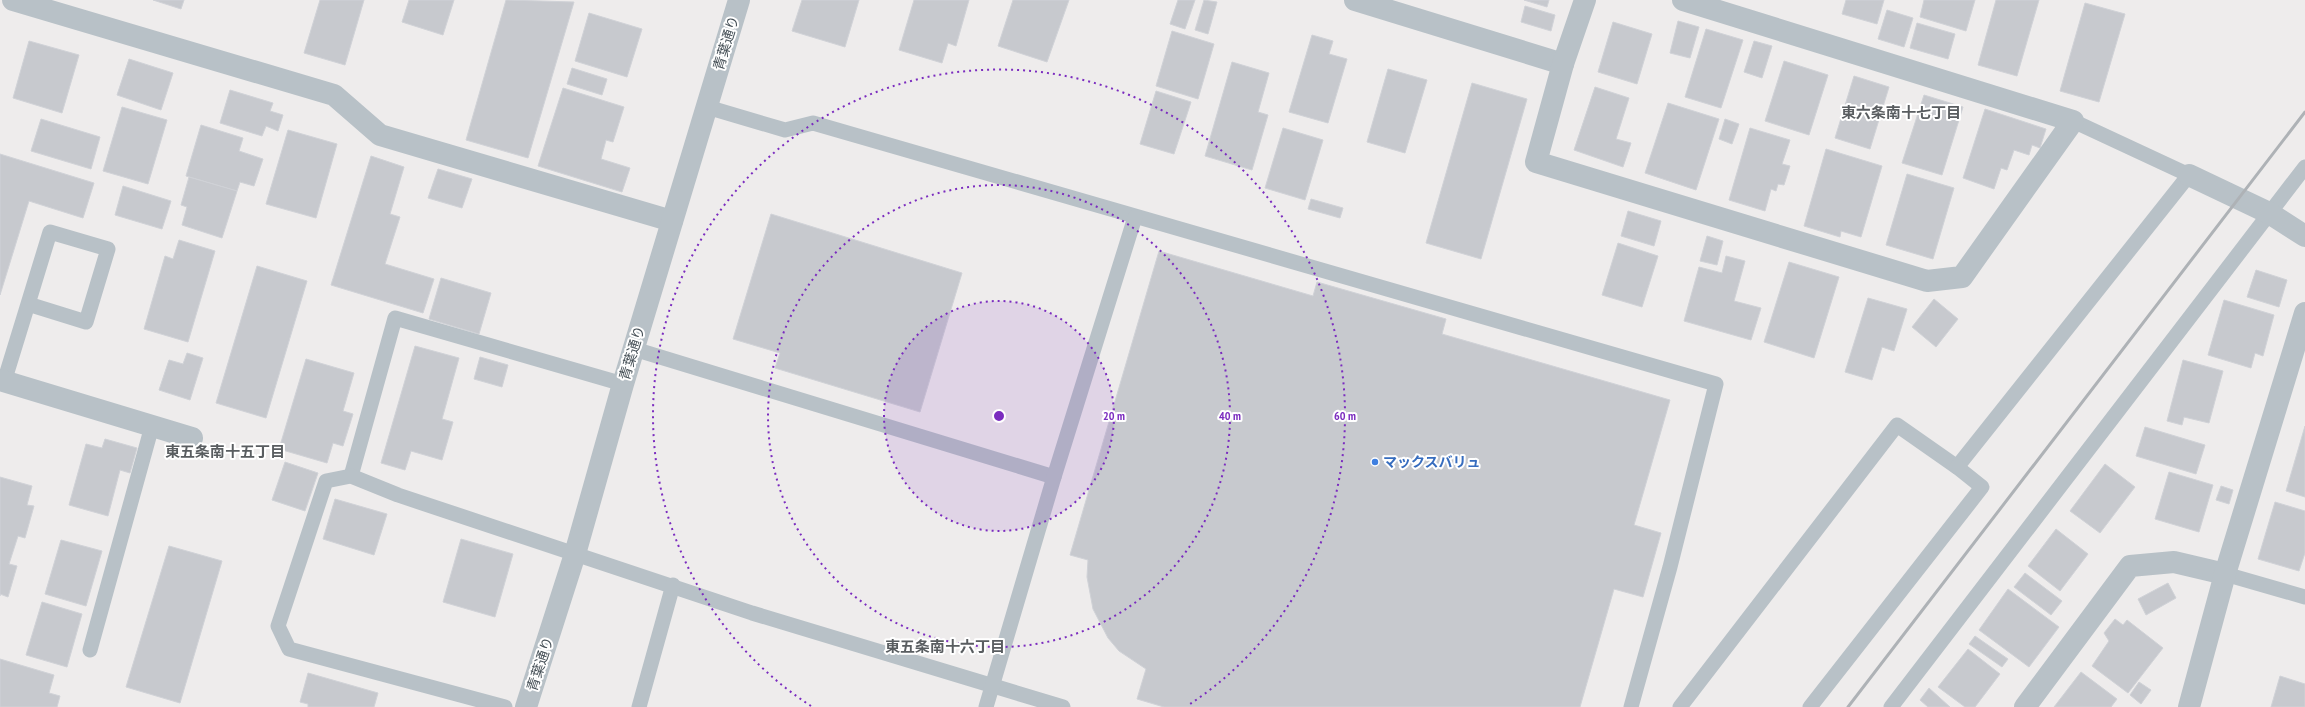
<svg xmlns="http://www.w3.org/2000/svg" width="2305" height="707" font-family="'PT Sans Narrow','Noto Sans JP',sans-serif">
<style>
.building{fill:#c7c9ce;stroke:#d0d2d7}
.lines{fill:none;stroke-linecap:round;stroke-linejoin:round}
.service{stroke:#b8c1c7;stroke-width:15}
.minor{stroke:#b8c1c7;stroke-width:22}
.tertiary{stroke:#b8c1c7;stroke-width:22}
.rail{stroke:#aeb2b6;stroke-width:3}
.ring{fill:none;stroke:#7b2cbf;stroke-width:2;stroke-dasharray:2 4}
.shop-dot{fill:#3f7fe0;stroke:#fff;stroke-width:1.5}
.labels{text-anchor:middle;stroke-width:4;stroke-linejoin:round;paint-order:stroke}
.street-label{font-size:14px;fill:#465057;stroke:#fff}
.shop-label{font-size:14px;font-weight:bold;fill:#366cbe;stroke:#fff;text-anchor:start}
.neighbourhood-label{font-size:15px;font-weight:bold;fill:#595d60;stroke:#fff}
.centre{fill:#7b2cbf;stroke:#fff;stroke-width:2}
.ring-label{font-size:12px;text-anchor:middle;font-weight:bold;fill:#7b2cbf;stroke:#fff;stroke-width:4;stroke-linejoin:round;paint-order:stroke}
</style>
<rect width="100%" height="100%" fill="#eeecec"/>
<g class="building">
<polygon points="153,0 184,0 181,9"/>
<polygon points="320,0 364,0 345,65 304,53"/>
<polygon points="409,0 454,0 443,35 402,22"/>
<polygon points="506,0 574,2 528,158 466,140"/>
<polygon points="802,0 859,0 845,47 792,31"/>
<polygon points="914,0 969,0 956,46 948,43 942,63 899,50"/>
<polygon points="1013,0 1069,0 1047,62 998,46"/>
<polygon points="1178,0 1195,0 1185,29 1170,24"/>
<polygon points="1204,0 1217,2 1208,34 1195,30"/>
<polygon points="1524,0 1549,0 1547,7"/>
<polygon points="1846,0 1884,0 1877,24 1842,14"/>
<polygon points="1924,0 1975,0 1966,31 1920,17"/>
<polygon points="1996,0 2039,0 2017,76 1978,65"/>
<polygon points="2085,3 2125,14 2099,102 2060,91"/>
<polygon points="1525,6 1555,15 1551,31 1521,22"/>
<polygon points="1887,10 1913,18 1904,47 1878,39"/>
<polygon points="589,13 642,29 627,77 575,61"/>
<polygon points="1678,21 1699,27 1690,58 1670,53"/>
<polygon points="1613,22 1652,34 1637,84 1598,72"/>
<polygon points="1917,23 1955,34 1948,59 1910,48"/>
<polygon points="1706,29 1743,40 1721,108 1685,97"/>
<polygon points="1172,31 1214,44 1198,99 1156,86"/>
<polygon points="1312,35 1333,41 1329,54 1347,59 1328,123 1289,112"/>
<polygon points="29,41 79,55 62,113 13,98"/>
<polygon points="1754,41 1772,46 1762,78 1744,72"/>
<polygon points="129,59 173,73 161,110 117,95"/>
<polygon points="1784,61 1828,75 1809,135 1765,121"/>
<polygon points="1232,62 1269,73 1258,112 1268,115 1252,170 1205,156"/>
<polygon points="572,68 607,79 602,95 567,84"/>
<polygon points="1388,69 1427,80 1405,153 1367,142"/>
<polygon points="1854,76 1889,87 1870,149 1835,138"/>
<polygon points="1472,83 1527,99 1481,259 1426,243"/>
<polygon points="1595,87 1629,98 1616,139 1631,143 1623,167 1574,150"/>
<polygon points="563,88 624,107 613,142 606,140 601,159 630,168 622,192 538,166"/>
<polygon points="230,90 273,103 270,111 283,115 278,131 266,126 262,136 220,123"/>
<polygon points="1156,91 1191,102 1174,154 1140,144"/>
<polygon points="1924,95 1963,107 1942,175 1902,163"/>
<polygon points="1668,103 1719,119 1696,190 1645,173"/>
<polygon points="122,107 167,120 148,184 103,171"/>
<polygon points="1985,109 2046,129 2040,148 2032,145 2029,155 2014,150 2007,170 2001,168 1994,189 1963,178"/>
<polygon points="41,119 100,137 91,169 31,151"/>
<polygon points="1725,119 1739,124 1732,144 1719,139"/>
<polygon points="201,125 243,138 239,151 263,159 254,186 240,182 237,191 186,176"/>
<polygon points="1283,128 1323,140 1305,200 1265,188"/>
<polygon points="1750,128 1790,140 1782,164 1790,166 1784,185 1778,184 1776,191 1771,189 1765,211 1729,200"/>
<polygon points="288,130 337,144 316,218 266,204"/>
<polygon points="1826,149 1882,166 1861,237 1841,231 1840,237 1804,226"/>
<polygon points="0,154 94,183 83,218 29,201 0,295"/>
<polygon points="371,156 404,167 390,214 400,217 385,264 434,279 423,313 331,285"/>
<polygon points="438,169 472,179 462,208 428,198"/>
<polygon points="1907,174 1954,188 1933,259 1886,245"/>
<polygon points="189,177 237,191 222,238 182,225 187,207 181,205"/>
<polygon points="123,186 171,201 162,229 115,215"/>
<polygon points="1311,199 1343,208 1340,218 1308,209"/>
<polygon points="1628,211 1661,221 1654,246 1621,236"/>
<polygon points="771,214 962,273 920,412 775,368 780,353 733,339"/>
<polygon points="1707,236 1723,241 1717,265 1700,261"/>
<polygon points="179,240 215,251 188,342 144,329 165,256 173,259"/>
<polygon points="1618,243 1658,256 1642,307 1602,295"/>
<polygon points="1159,251 1313,296 1317,282 1446,319 1442,334 1670,400 1634,525 1661,533 1643,597 1614,589 1580,707 1164,707 1137,699 1146,669 1119,651 1108,638 1093,609 1087,577 1088,560 1070,555"/>
<polygon points="1726,256 1745,261 1734,301 1761,308 1751,340 1684,321 1699,267 1722,273"/>
<polygon points="1789,262 1839,277 1814,358 1764,342"/>
<polygon points="257,266 307,281 266,418 216,403"/>
<polygon points="2256,270 2287,280 2279,307 2247,297"/>
<polygon points="441,278 491,293 479,334 429,319"/>
<polygon points="1868,298 1907,309 1894,351 1882,347 1872,380 1845,372"/>
<polygon points="1934,299 1958,319 1936,347 1912,327"/>
<polygon points="2224,300 2274,315 2263,356 2255,353 2251,368 2208,355"/>
<polygon points="415,346 459,358 442,419 453,422 442,460 411,451 405,470 381,463"/>
<polygon points="187,353 203,358 190,400 159,390 169,360 183,364"/>
<polygon points="480,357 508,365 502,387 474,379"/>
<polygon points="306,359 354,373 343,411 353,414 343,446 333,443 327,463 279,449"/>
<polygon points="2183,360 2223,371 2209,423 2184,417 2182,425 2167,421"/>
<polygon points="2305,426 2305,497 2286,491"/>
<polygon points="2145,427 2205,445 2196,474 2136,456"/>
<polygon points="105,439 137,448 130,473 120,470 108,516 69,505 86,444 102,448"/>
<polygon points="285,462 318,473 305,511 272,500"/>
<polygon points="2105,464 2135,487 2100,533 2070,511"/>
<polygon points="2169,472 2213,485 2199,532 2155,519"/>
<polygon points="0,477 32,486 27,505 34,506 25,538 18,536 9,564 17,566 8,597 0,594 0,596"/>
<polygon points="2221,486 2233,490 2229,504 2216,500"/>
<polygon points="335,499 387,514 374,555 323,539"/>
<polygon points="2275,502 2305,511 2305,553 2299,571 2258,559"/>
<polygon points="2056,529 2088,554 2060,591 2028,566"/>
<polygon points="461,539 513,554 495,617 443,602"/>
<polygon points="61,540 102,551 86,606 45,594"/>
<polygon points="169,546 222,561 180,703 126,687"/>
<polygon points="2025,573 2062,601 2051,615 2014,587"/>
<polygon points="2168,583 2176,598 2146,615 2138,599"/>
<polygon points="2008,589 2059,627 2029,667 1979,630"/>
<polygon points="42,602 82,614 67,667 26,655"/>
<polygon points="2115,619 2123,625 2127,620 2163,648 2128,693 2092,666 2109,641 2104,633"/>
<polygon points="1975,636 2008,659 2002,667 1969,644"/>
<polygon points="1968,649 2000,674 1975,707 1965,707 1938,687"/>
<polygon points="0,659 54,675 49,693 60,696 57,707 0,707"/>
<polygon points="2081,672 2117,699 2111,707 2054,707"/>
<polygon points="308,673 378,693 374,707 308,707 308,704 300,702"/>
<polygon points="2280,676 2305,684 2305,707 2271,707"/>
<polygon points="2139,682 2151,690 2141,704 2130,695"/>
<polygon points="1929,688 1950,707 1928,707 1920,700"/>
</g>
<g class="lines">
<g class="service">
<polyline points="707,107 785,130 813,123 1716,384 1670,567 1631,707"/>
<polyline points="634,349 1054,477"/>
<polyline points="4,382 28,304 86,322 108,249 50,232 28,304"/>
<polyline points="351,476 395,318 623,384"/>
<polyline points="2225,574 2305,597"/>
<polyline points="90,650 152,426"/>
<polyline points="505,707 289,649 278,626 326,481 351,476 398,495 752,613 1063,707"/>
<polyline points="639,707 673,585"/>
<polyline points="986,707 1054,477 1135,217"/>
<polyline points="1680,707 1897,425 1957,467 2189,175 2073,121"/>
<polyline points="1810,707 1982,487 1957,467"/>
<polyline points="1891,707 2305,167"/>
</g>
<g class="minor">
<polyline points="13,0 334,95 380,135 672,221"/>
<polyline points="1355,0 1563,64"/>
<polyline points="1585,0 1563,64 1536,162 1927,281 1962,277 2073,121 1683,0"/>
<polyline points="2189,175 2269,213 2305,236"/>
<polyline points="0,380 192,438"/>
<polyline points="2025,707 2130,566 2174,562 2225,574"/>
<polyline points="2189,707 2225,574 2305,313"/>
</g>
<polyline class="tertiary" points="526,707 575,554 623,384 739,0"/>
<polyline class="rail" points="1848,707 2305,112"/>
</g>
<circle cx="999" cy="416" r="115" fill="#7b2cbf" fill-opacity=".12"/>
<g class="ring">
<circle cx="999" cy="416" r="115"/>
<circle cx="999" cy="416" r="231"/>
<path d="M811 706A346 346 0 1 1 1187 706"/>
</g>
<circle class="shop-dot" cx="1375" cy="462" r="4"/>
<g class="labels">
<g class="street-label">
<text transform="translate(726 43) rotate(-73)" y="5">青葉通り</text>
<text transform="translate(632 353) rotate(-73)" y="5">青葉通り</text>
<text transform="translate(540 664) rotate(-72)" y="5">青葉通り</text>
</g>
<g class="shop-label">
<text x="1383" y="467">マックスバリュ</text>
</g>
<g class="neighbourhood-label">
<text x="1901" y="118">東六条南十七丁目</text>
<text x="225" y="457">東五条南十五丁目</text>
<text x="945" y="652">東五条南十六丁目</text>
</g>
</g>
<circle cx="999" cy="416" r="6" class="centre"/>
<g class="ring-label">
<text x="1114" y="420">20 m</text>
<text x="1230" y="420">40 m</text>
<text x="1345" y="420">60 m</text>
</g>
</svg>
